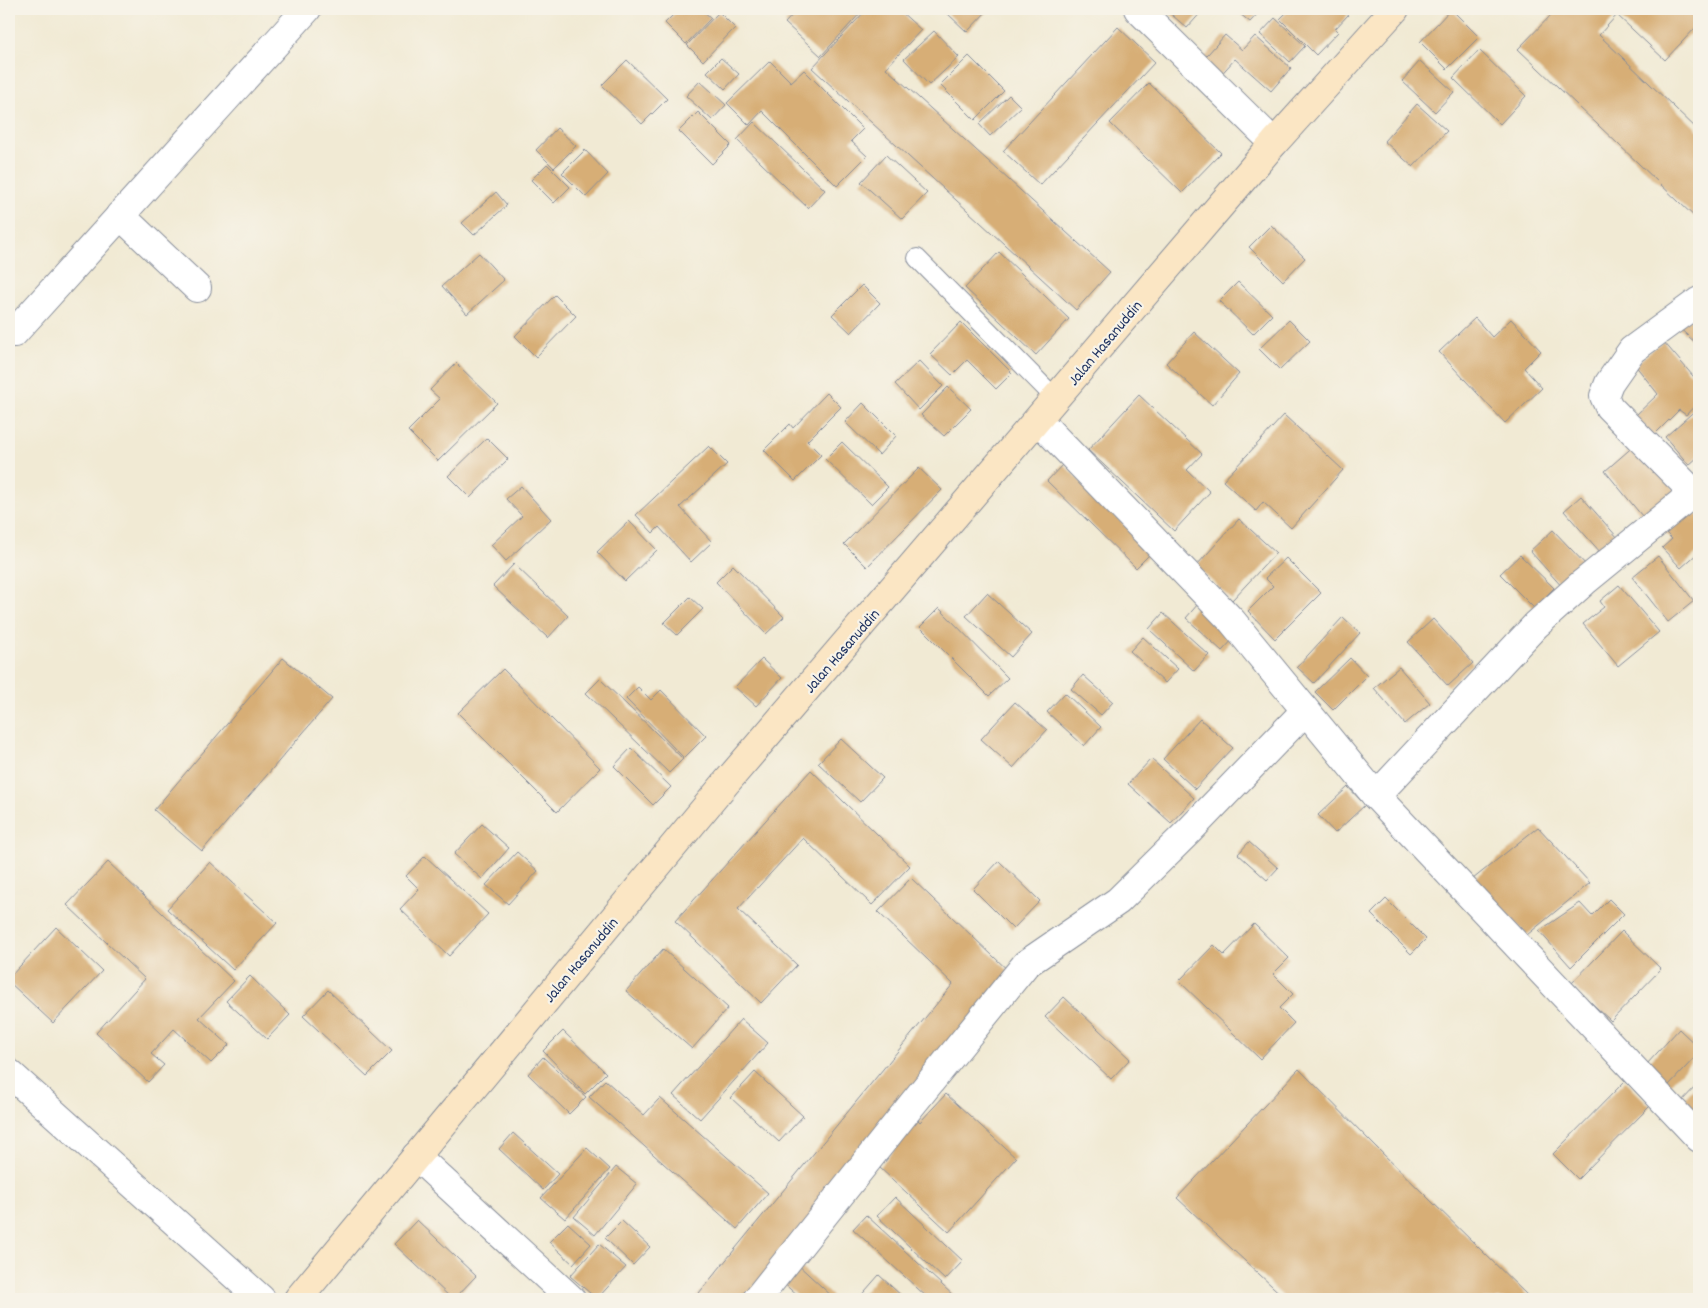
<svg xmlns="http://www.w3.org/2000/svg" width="1708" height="1308" font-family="Dekko,sans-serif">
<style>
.building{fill:#d7ae76}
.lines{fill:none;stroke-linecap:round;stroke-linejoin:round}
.lane-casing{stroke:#868c99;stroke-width:20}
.street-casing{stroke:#868c99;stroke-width:30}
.secondary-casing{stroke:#868c99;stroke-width:30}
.lane{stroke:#fff;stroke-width:18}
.street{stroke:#fff;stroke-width:28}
.secondary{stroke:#fbe6c4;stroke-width:28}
.labels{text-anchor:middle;stroke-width:4.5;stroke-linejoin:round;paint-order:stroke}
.street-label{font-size:16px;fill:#1b2f5e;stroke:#f7f3e8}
</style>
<rect width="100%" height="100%" fill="#f7f3e8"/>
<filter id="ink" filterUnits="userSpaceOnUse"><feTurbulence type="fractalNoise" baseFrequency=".02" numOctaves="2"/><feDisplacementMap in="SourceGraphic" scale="10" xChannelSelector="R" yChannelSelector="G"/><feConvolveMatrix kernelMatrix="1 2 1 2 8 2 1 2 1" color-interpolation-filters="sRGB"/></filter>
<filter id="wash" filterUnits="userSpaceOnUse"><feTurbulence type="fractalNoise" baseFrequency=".0096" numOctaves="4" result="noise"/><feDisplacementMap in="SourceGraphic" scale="20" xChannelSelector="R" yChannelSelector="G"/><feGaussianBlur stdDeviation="1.12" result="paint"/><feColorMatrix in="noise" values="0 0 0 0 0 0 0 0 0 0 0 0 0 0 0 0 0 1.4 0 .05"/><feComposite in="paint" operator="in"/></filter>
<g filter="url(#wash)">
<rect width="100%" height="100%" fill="#f1ead4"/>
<g id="blocks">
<g class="building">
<polygon points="679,9 701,9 711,18 686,44 665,23"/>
<polygon points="798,9 864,9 821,56 785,23"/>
<polygon points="867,9 898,9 921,30 886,68 1110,272 1076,310 812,68"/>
<polygon points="951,9 989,9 967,32 947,13"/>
<polygon points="1165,9 1204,9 1187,28"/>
<polygon points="1234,9 1262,9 1250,22"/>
<polygon points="1290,9 1341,9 1348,15 1335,29 1338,32 1316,55 1280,19"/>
<polygon points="1451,9 1479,37 1447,69 1420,42"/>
<polygon points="1557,9 1699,9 1699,24 1665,60 1617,15 1599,35 1699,131 1699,221 1518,49"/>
<polygon points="719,12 735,28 703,61 687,45"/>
<polygon points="1275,18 1305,46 1290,62 1260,34"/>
<polygon points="1118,27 1155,62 1040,185 1003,151"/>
<polygon points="934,31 959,57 929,85 904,59"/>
<polygon points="1225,35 1242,50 1255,36 1291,68 1271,91 1235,59 1217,79 1199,64"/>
<polygon points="1479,50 1526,96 1500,124 1453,78"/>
<polygon points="969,56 1004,91 975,120 940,85"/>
<polygon points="721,58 739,74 725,89 707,72"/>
<polygon points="627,60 667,99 642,124 602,85"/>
<polygon points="770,61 791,82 804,70 863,129 851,141 867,156 837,186 762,111 749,125 727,103"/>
<polygon points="1420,61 1454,92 1435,112 1402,81"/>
<polygon points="700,81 726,105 712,120 686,96"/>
<polygon points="1149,83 1221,153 1182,193 1110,123"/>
<polygon points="1009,95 1021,107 990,136 979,124"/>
<polygon points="1417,104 1447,131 1413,167 1384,141"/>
<polygon points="698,112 731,145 712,164 679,131"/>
<polygon points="754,122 825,190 808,208 737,140"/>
<polygon points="557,128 576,146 554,168 536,150"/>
<polygon points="585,150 608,174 586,197 562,173"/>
<polygon points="886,155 927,193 902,219 861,182"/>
<polygon points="547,164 570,187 554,203 531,180"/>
<polygon points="496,192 507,205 474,235 462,223"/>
<polygon points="1271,225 1305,258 1283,281 1249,247"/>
<polygon points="999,252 1069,319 1036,355 965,288"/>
<polygon points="479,253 504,280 467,314 442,286"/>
<polygon points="1238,282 1272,315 1253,334 1219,301"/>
<polygon points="862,285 880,303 851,333 832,315"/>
<polygon points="555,295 576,316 536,357 515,336"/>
<polygon points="1699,315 1699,346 1676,325"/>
<polygon points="1475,318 1492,337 1511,319 1541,351 1524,368 1542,388 1505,423 1439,352"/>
<polygon points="1289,320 1310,341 1280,370 1259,349"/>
<polygon points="961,322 1012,373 996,389 967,360 952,375 930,354"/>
<polygon points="1194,332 1239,374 1212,405 1166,363"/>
<polygon points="1663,341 1699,383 1699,401 1686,415 1679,410 1653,436 1635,416 1658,394 1635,365"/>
<polygon points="919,361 943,386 919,410 895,384"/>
<polygon points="456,363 497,403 438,461 408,431 440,399 430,390"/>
<polygon points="948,387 971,409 944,436 921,415"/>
<polygon points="827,393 841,407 807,441 821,455 795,481 764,450 790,424 793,428"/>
<polygon points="1139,395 1202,454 1187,470 1210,492 1174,531 1088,450"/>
<polygon points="863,403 896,436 879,455 845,422"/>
<polygon points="1699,407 1699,456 1689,465 1665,437"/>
<polygon points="1284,415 1343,470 1291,528 1263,502 1256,511 1223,481"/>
<polygon points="487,438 508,459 470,498 448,476"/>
<polygon points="842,442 888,487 871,504 825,459"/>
<polygon points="1636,444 1679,495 1647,522 1605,471"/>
<polygon points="709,446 727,464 680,507 712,542 691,562 659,527 653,533 636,515"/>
<polygon points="1063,464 1152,552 1136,568 1047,481"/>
<polygon points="919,468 942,490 867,567 844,544"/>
<polygon points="521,486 551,519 506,561 491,545 522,516 506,499"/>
<polygon points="1581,496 1618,538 1601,553 1564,511"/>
<polygon points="1688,507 1696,516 1699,513 1699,552 1681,568 1662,548 1672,539 1663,530"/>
<polygon points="1239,519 1276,553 1232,600 1196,566"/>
<polygon points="629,521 657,550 625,581 597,552"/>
<polygon points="1553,530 1588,567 1564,589 1530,551"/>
<polygon points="1520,555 1554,588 1534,608 1500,574"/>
<polygon points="1658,556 1694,601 1668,622 1632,577"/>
<polygon points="1286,558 1321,593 1275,639 1248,611 1273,586 1265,578"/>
<polygon points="514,564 568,616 548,638 493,586"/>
<polygon points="733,565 784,617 766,634 716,582"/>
<polygon points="1619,585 1659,632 1618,666 1583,624 1604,607 1600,601"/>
<polygon points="987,593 1032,634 1011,657 966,616"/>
<polygon points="690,597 703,609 677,635 664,623"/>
<polygon points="1198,604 1235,637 1222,651 1186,618"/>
<polygon points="939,608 1008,678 989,696 920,627"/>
<polygon points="1163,613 1209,655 1194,671 1149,629"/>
<polygon points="1343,617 1360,633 1314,683 1297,667"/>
<polygon points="1433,619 1473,663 1448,686 1408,642"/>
<polygon points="1143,637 1178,669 1165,683 1130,651"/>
<polygon points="283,658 332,699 202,851 154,810"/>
<polygon points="1350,658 1367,676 1333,710 1315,692"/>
<polygon points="762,659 782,678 756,706 735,687"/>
<polygon points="1399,667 1430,703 1405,724 1374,688"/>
<polygon points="503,669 600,768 557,812 458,713"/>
<polygon points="1083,675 1113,702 1101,715 1071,689"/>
<polygon points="600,679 683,759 669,773 586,693"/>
<polygon points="638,687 651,700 661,690 706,736 684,758 626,699"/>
<polygon points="1065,693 1101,727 1084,746 1047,712"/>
<polygon points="1015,702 1047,730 1013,768 981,739"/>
<polygon points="1200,719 1233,748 1195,789 1163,759"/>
<polygon points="841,739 883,778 860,802 818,763"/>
<polygon points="631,748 671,787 653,805 614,766"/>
<polygon points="1151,759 1194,798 1171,823 1128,784"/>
<polygon points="811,770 910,866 872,905 803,838 738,909 797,965 761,1003 675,921"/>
<polygon points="1348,787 1365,805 1335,833 1318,815"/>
<polygon points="482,824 509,848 482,879 454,854"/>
<polygon points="1538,827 1590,883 1527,935 1473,879"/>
<polygon points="1249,842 1278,868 1267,880 1238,854"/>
<polygon points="517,852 538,871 508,904 486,885"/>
<polygon points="425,856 488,914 449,956 400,909 419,889 406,876"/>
<polygon points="999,861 1040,901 1013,929 973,889"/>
<polygon points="108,862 234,981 199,1018 229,1045 211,1063 174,1029 151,1054 164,1065 148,1082 96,1033 145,979 67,905"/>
<polygon points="210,862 277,923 233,970 167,909"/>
<polygon points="911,878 1014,976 748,1299 694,1299 953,984 878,912"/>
<polygon points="1386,899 1426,939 1411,954 1371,914"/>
<polygon points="1609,899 1624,914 1571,967 1539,931 1580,903 1592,916"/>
<polygon points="1254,924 1289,958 1273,974 1293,994 1279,1008 1294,1023 1260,1059 1179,981 1214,945 1224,955"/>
<polygon points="56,927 102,971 53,1023 9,982 9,978"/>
<polygon points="1622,931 1661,969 1611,1021 1571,984"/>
<polygon points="663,949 728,1008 692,1049 626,991"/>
<polygon points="250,976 290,1015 267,1039 226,1001"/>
<polygon points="328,990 392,1051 367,1076 303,1016"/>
<polygon points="1064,997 1130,1059 1111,1079 1045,1017"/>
<polygon points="741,1019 768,1043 700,1119 673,1095"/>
<polygon points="1679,1029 1699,1048 1699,1053 1668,1086 1646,1065"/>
<polygon points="563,1031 606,1073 585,1094 543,1051"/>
<polygon points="543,1057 586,1097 569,1114 528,1074"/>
<polygon points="1299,1069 1376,1147 1531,1299 1286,1299 1177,1198"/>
<polygon points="755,1072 803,1116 779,1142 731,1098"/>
<polygon points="605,1080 644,1115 660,1098 768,1193 737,1229 589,1097"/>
<polygon points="1625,1081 1650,1106 1578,1179 1553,1154"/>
<polygon points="1699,1083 1699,1126 1678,1105"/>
<polygon points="946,1094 1016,1158 949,1232 879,1167 900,1143 891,1135 911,1113 920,1122"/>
<polygon points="513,1133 558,1174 543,1190 499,1149"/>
<polygon points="587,1148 610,1169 565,1219 541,1198"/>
<polygon points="616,1167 637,1184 595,1235 574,1217"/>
<polygon points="895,1197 963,1261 945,1280 877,1216"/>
<polygon points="866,1215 955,1297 953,1299 929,1299 853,1229"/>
<polygon points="417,1220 476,1276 454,1299 452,1299 394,1244"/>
<polygon points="622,1221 650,1247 633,1265 605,1238"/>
<polygon points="568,1223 591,1244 573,1264 549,1242"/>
<polygon points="599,1244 626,1267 597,1299 570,1276"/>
<polygon points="795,1262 835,1299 801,1299 779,1279"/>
<polygon points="879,1275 904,1298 903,1299 858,1299"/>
</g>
</g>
</g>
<g filter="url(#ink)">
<use href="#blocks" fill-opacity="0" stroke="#868c99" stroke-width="1"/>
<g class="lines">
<g class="lane-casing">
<polyline id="lane" points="917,258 1056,399"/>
</g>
<g class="street-casing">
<g id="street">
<polyline points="1138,9 1274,143"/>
<polyline points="120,215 197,288"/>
<polyline points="14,333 307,9"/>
<polyline points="1038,420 1232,621 1376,796 1699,1138"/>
<polyline points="1376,796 1536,625 1584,582 1682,502 1686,496 1686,485 1609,407 1604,396 1609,383 1632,350 1699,301"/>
<polyline points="9,1073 261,1299"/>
<polyline points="416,1156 571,1299"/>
<polyline points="757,1299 910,1107 1026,964 1118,901 1189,831 1305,711"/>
</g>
</g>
<g class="secondary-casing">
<polyline id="secondary" points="298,1299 725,784 1274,143 1395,9"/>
</g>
<use href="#lane" class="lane"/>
<use href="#street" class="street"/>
<use href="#secondary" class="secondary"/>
</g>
</g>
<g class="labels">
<g class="street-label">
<text transform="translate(1104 342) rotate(-50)" y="6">Jalan Hasanuddin</text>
<text transform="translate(841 650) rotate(-49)" y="6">Jalan Hasanuddin</text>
<text transform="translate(580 959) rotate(-50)" y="6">Jalan Hasanuddin</text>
</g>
</g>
<rect width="1708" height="1308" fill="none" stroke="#f7f3e8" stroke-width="30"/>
</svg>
